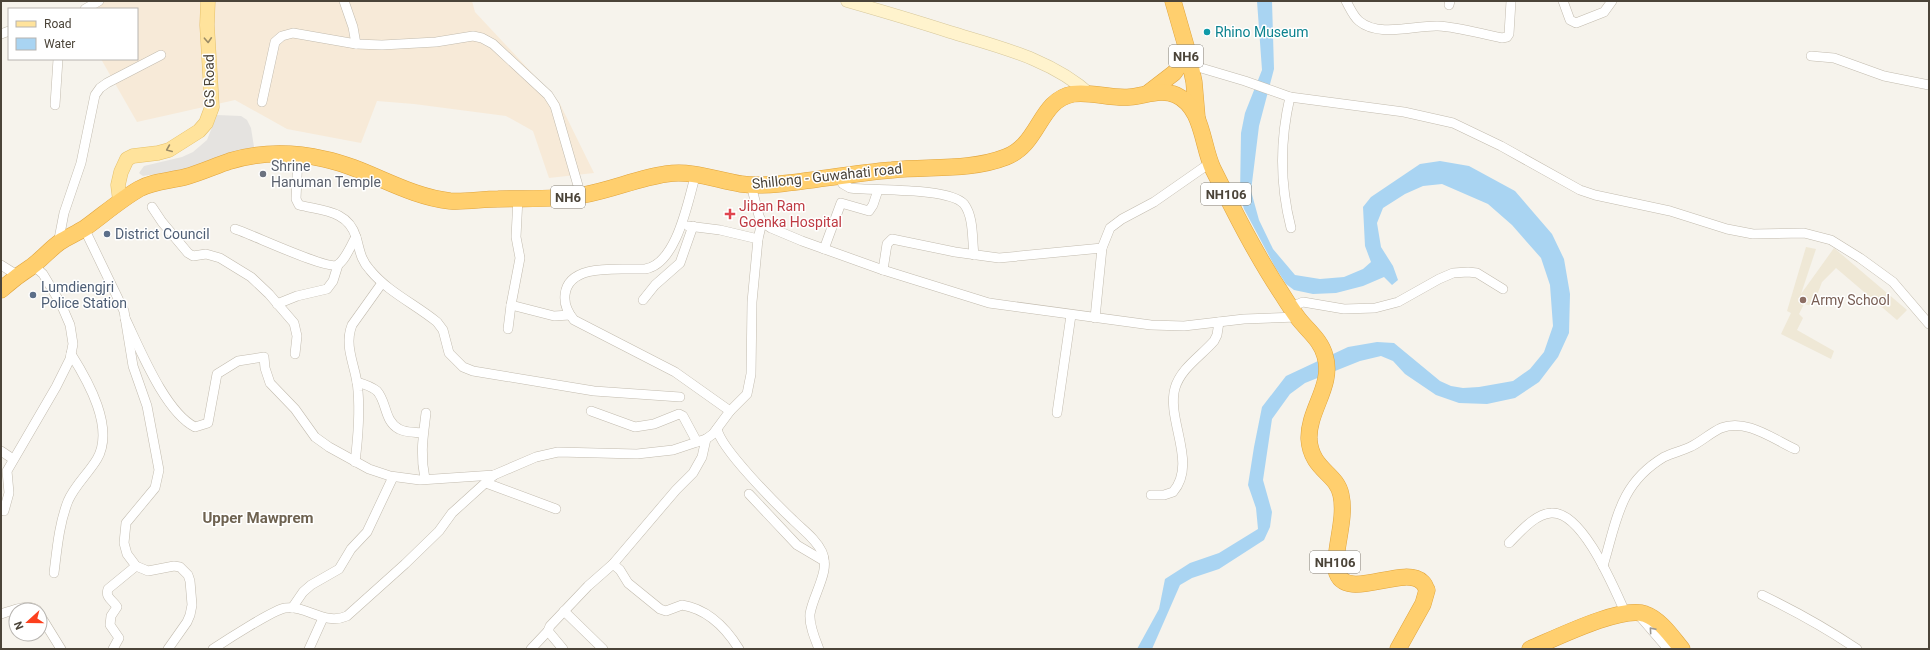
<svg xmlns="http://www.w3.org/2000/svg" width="1930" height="650" font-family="Roboto,sans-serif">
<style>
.commercial{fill:#f7ead8}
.education{fill:#efe8d6}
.parking{fill:#e5e3e0}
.water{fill:#a9d4f2}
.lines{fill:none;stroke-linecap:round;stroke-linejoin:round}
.street-casing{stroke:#c2bbae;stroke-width:10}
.secondary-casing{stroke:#d6c79b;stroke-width:13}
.primary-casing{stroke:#e6c16a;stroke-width:15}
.highway-casing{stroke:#e0a43c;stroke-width:17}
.street{stroke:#fff;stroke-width:9}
.secondary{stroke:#fff3cd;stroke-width:12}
.primary{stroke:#ffe39c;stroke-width:14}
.highway{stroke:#ffcf6e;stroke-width:16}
.oneway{stroke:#9c8c66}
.oneway2{stroke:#9c9892}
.culture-dot{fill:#0f9aa8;stroke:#fff;stroke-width:1.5}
.worship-dot{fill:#6b7280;stroke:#fff;stroke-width:1.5}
.health-dot{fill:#e0444e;stroke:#fff;stroke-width:1.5}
.service-dot{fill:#5c6f8a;stroke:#fff;stroke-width:1.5}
.education-dot{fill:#8d6e63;stroke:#fff;stroke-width:1.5}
.labels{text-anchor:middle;stroke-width:3;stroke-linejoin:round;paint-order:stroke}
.shield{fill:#fff;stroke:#817c74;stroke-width:1}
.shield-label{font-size:13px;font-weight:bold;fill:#4b4439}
.culture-label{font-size:14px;fill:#0d838f;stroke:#fff;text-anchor:start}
.street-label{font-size:14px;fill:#4b4439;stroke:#fff}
.worship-label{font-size:14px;fill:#5b616d;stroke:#fff;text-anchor:start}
.health-label{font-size:14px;fill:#be3a42;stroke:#fff;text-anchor:start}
.service-label{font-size:14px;fill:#4e5e75;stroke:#fff;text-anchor:start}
.education-label{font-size:14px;fill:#785e54;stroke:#fff;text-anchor:start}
.neighbourhood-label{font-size:15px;font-weight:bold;fill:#6e6250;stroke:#fff}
</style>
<rect width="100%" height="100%" fill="#f6f3ec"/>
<polygon class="commercial" points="90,1 472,1 475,12 559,102 594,173 549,178 533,131 506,116 414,104 377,101 361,143 287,129 235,100 137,122 101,59 137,59 137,9 91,9"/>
<polygon class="education" points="1806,247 1816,249 1801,294 1834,248 1907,310 1897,320 1836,268 1822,282 1813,306 1804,304 1799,314 1803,318 1797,330 1834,351 1831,359 1781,334 1791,313 1787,311"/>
<polygon class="parking" points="217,115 241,116 247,120 251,128 254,147 209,160 183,170 143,176 139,173 144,166 182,157 193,152 207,140"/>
<polygon class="water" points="1257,1 1272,1 1274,69 1259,126 1251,191 1259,220 1273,249 1295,275 1320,279 1344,277 1363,269 1371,262 1365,246 1363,207 1371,197 1420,164 1440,161 1469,166 1515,191 1552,234 1564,259 1570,294 1569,333 1558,357 1539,382 1515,398 1487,404 1459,403 1436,395 1405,374 1393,361 1381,356 1360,361 1305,383 1290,394 1272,419 1263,480 1272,512 1270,527 1264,540 1219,569 1192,578 1180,585 1152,649 1137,649 1159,609 1165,579 1190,563 1219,553 1258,529 1256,508 1248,485 1254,447 1262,407 1286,376 1348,347 1377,342 1394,343 1440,381 1451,386 1463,388 1479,387 1513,381 1530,369 1544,352 1553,326 1550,285 1541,258 1512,225 1488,204 1442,184 1423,186 1405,194 1383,208 1377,223 1381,247 1393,266 1398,280 1392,285 1384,277 1363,286 1336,293 1313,294 1294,290 1286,284 1275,267 1244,209 1240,195 1241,133 1245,113 1262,70"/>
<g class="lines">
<g class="street-casing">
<g id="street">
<polyline points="344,1 353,27 356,44"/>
<path d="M 1346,1 C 1350,8 1353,16 1359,21 C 1379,38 1415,25 1438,26 C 1459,27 1481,34 1502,38 L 1507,37 L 1509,34 L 1511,1"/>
<polyline points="1563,1 1570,20 1576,23 1604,12 1612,1"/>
<polyline points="1449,5 1450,1"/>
<polyline points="85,9 99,1"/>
<polyline points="1,34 9,31"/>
<polyline points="1811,56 1834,58 1884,76 1929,85"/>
<polyline points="1191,65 1245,81 1290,97 1404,112 1453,123 1501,146 1580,190 1595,195 1670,211 1727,229 1753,234 1804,233 1831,240 1860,258 1893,282 1929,324"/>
<path d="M 1290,97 C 1280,140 1280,185 1291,228"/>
<polyline points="262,102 275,42 282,36 293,33 356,44 382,45 436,42 473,36 482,38 493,44 548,95 555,106 581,196"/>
<polyline points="55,105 58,59"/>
<path d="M 298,155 L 296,199 L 299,205 C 322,211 348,210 356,237 C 360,250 360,259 370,270 C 388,292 415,304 437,322 L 443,330 L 449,353 L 463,367 L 473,371 L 594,391 L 680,397"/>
<path d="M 838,176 L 843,184 L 850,188 C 873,191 949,187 964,204 C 974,217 972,240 974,255"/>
<polyline points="751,185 759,216 762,222 771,228 802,241 883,270 989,303 1151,325 1184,326 1244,319 1298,317"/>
<polyline points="152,207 162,222 188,253 193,256 206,254 220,258 251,277 269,294 294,323 297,336 295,354"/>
<polyline points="688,226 720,230 758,239"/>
<polyline points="84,228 124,311 133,366 147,406 159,470 155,488 126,523 124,543 127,554 136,566 148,571 174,566 180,567 188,575 190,581 192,605 190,615 187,622 168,649"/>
<path d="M 235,229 C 251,234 327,270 337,265 C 345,261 351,245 356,237"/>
<polyline points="58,244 64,213 81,163 95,95 100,88 107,83 161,55"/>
<polyline points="824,249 841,203 869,211 873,205 878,190"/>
<polyline points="1,265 17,275"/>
<polyline points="883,270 887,244 892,239 955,252 999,258 1102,248"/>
<polyline points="643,300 655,285 680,263 693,226"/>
<polyline points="277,304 297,296 327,289 333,281 338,265"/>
<polyline points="511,305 554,316 570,315"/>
<polyline points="1291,307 1303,302 1344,309 1375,308 1398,302 1439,279 1453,273 1468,272 1477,273 1503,289"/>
<path d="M 125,318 C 140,349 165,412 195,427 L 208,423 L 217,374 L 238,361 L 264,357 L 265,368 L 270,383 L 295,409 L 315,437 L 329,447 L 369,469 L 390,476 L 420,480 L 494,475 L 536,457 L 558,452 L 637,454 L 673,450 L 706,439 L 713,434 L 730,411 L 675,372 L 574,320 C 568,313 564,305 565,295 C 568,262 621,270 645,269 C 677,264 688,201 696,173"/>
<polyline points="1095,318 1102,248 1110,228 1122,219 1154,202 1210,163"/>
<polyline points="508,329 511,305 520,258 516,237 518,198"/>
<path d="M 357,382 C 364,384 371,386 377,391 C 387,402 384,421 399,429 C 406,433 415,432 423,433"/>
<polyline points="591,411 635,427 654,424 679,414 683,416 697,442"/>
<polyline points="730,411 747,394 751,374 752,302 758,239 762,222"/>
<polyline points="1057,413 1071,315"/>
<path d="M 717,429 C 721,449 776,504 793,520 C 803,530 816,539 822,552 C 831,571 813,594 810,614 C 809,625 815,639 819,649"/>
<polyline points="1,451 13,459"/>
<path d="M 355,462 C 358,438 360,415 358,391 C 357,368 343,348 352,325 L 382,283"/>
<path d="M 425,479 C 420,454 423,438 426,413"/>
<polyline points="486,483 556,509"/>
<polyline points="749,494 797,545 824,561"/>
<path d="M 1151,495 L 1164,495 L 1173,492 C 1198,463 1166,420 1175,388 C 1181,368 1201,356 1214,341 L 1217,335 L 1219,322"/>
<polyline points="4,511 9,493 7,471 56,387 70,359 73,344 70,325 61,304 43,274 33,265"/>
<path d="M 1509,543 C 1520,532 1535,514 1551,513 C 1582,510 1614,588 1625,612"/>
<path d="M 613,564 L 620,570 L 628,583 L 660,609 L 666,611 L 682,605 C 707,609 726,628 739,649"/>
<path d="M 1603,566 C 1617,520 1619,484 1664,457 C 1672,453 1681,451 1690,447 C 1701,442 1710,433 1721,428 C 1746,418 1773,439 1795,449"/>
<path d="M 54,573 C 57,549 59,524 68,501 C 75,485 88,474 97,459 C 115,428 88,381 71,354"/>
<path d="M 1762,595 C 1795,611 1826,628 1857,649"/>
<polyline points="292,608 303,592 311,585 339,569 351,549 367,532 393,477"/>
<polyline points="564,611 603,649"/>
<path d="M 1,614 C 11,611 28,603 37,610"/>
<polyline points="1638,614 1668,649"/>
<polyline points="40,615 61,649"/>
<polyline points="548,631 563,649"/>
<path d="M 113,649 L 119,638 L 110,625 L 111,616 L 117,607 C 113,600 105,598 108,589 L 136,566"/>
<path d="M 213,649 C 225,641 273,610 285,608 C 307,605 324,626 347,616 L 405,564 L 439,531 L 452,513 L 494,475"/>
<polyline points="309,649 323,618"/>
<polyline points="531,649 548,631 550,626 588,586 613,564 676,490 693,473 702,457 706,439"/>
</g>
</g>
<g class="secondary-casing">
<path id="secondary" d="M 847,1 C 882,11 916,21 950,32 C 999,47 1052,59 1091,95"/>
</g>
<g class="primary-casing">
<polyline id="primary" points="120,201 118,185 121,172 127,159 133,156 158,153 169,150 199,131 206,123 212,107 207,25 208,1"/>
</g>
<g class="highway-casing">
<g id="highway">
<polyline points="1188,53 1194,82 1197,117"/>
<polyline points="1148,93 1174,73 1188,53 1173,1"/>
<path d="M 1,290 C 11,281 20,274 31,267 C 42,259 50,249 60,242 C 68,237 77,233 85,228 C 103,215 120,200 139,189 C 153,181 169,181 185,177 C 200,173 215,166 230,161 C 260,152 293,152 324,159 C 368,168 405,196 450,201 C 466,202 482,199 498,199 C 526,198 555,200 583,195 C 612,190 638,178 666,174 C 693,170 716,180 741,184 C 754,186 767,185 779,184 C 817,180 855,173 892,170 C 930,166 970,171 1006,157 C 1040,144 1039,100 1073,94 C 1090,91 1111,99 1130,97 C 1145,96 1161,88 1176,95 C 1203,107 1202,146 1213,169 C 1234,211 1256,255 1282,294 C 1287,302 1292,310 1298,318 C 1308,331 1321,340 1325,356 C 1334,385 1308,410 1309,439 C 1311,470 1337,473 1341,495 C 1345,513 1339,534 1337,551 C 1336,556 1335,566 1336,570 C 1344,604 1403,564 1422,582 C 1425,584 1425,587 1427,590 L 1423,604 L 1398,649"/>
<path d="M 1530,649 C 1554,639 1622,605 1645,614 C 1660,619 1672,637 1682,649"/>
</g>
</g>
<use href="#street" class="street"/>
<use href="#secondary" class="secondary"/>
<use href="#primary" class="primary"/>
<use href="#highway" class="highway"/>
</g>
<defs><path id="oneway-chevron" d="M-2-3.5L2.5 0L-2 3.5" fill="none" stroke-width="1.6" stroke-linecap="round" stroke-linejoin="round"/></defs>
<g class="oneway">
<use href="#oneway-chevron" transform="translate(208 40) rotate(87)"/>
<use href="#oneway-chevron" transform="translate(169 149) rotate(157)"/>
</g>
<use class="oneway2" href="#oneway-chevron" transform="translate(1652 630) rotate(-131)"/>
<circle class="culture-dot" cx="1207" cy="32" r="4"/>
<circle class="worship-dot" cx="263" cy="174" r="4"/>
<path class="health-dot" d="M728 208h4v4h4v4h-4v4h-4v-4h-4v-4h4z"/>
<g class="service-dot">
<circle cx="107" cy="234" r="4"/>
<circle cx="33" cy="295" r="4"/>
</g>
<circle class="education-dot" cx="1803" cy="300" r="4"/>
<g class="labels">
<g class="shield">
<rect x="1169" y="45" width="34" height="22" rx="3"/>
<rect x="1201" y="183" width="50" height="22" rx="3"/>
<rect x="551" y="186" width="34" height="22" rx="3"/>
<rect x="1310" y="551" width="50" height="22" rx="3"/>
</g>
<g class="shield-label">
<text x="1186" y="61">NH6</text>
<text x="1226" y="199">NH106</text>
<text x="568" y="202">NH6</text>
<text x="1335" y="567">NH106</text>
</g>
<g class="culture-label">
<text x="1215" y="37">Rhino Museum</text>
</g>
<g class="street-label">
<text transform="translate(209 81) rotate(-91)" y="5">GS Road</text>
<text transform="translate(827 176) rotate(-6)" y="5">Shillong - Guwahati road</text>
</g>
<g class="worship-label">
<text x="271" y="171">Shrine<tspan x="271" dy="16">Hanuman Temple</tspan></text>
</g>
<g class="health-label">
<text x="739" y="211">Jiban Ram<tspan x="739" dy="16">Goenka Hospital</tspan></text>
</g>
<g class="service-label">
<text x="115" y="239">District Council</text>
<text x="41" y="292">Lumdiengjri<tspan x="41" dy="16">Police Station</tspan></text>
</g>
<g class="education-label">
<text x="1811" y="305">Army School</text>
</g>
<g class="neighbourhood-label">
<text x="258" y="523">Upper Mawprem</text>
</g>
</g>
<rect width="1930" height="650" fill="none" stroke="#4b4439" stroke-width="4"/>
<rect x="8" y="8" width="130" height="52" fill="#ffffff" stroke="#b7b4b0"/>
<rect x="16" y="21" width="20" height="6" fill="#ffe39c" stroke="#b7b4b0"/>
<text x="44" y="28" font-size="12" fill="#4b4439">Road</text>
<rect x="16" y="38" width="20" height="12" fill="#a9d4f2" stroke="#b7b4b0"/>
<text x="44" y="48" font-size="12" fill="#4b4439">Water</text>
<g transform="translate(28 622) rotate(249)"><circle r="19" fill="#ffffff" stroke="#b7b4b0"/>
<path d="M0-3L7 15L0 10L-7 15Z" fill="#fc3f1d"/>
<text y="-6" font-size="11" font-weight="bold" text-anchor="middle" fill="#4b4439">N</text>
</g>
</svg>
